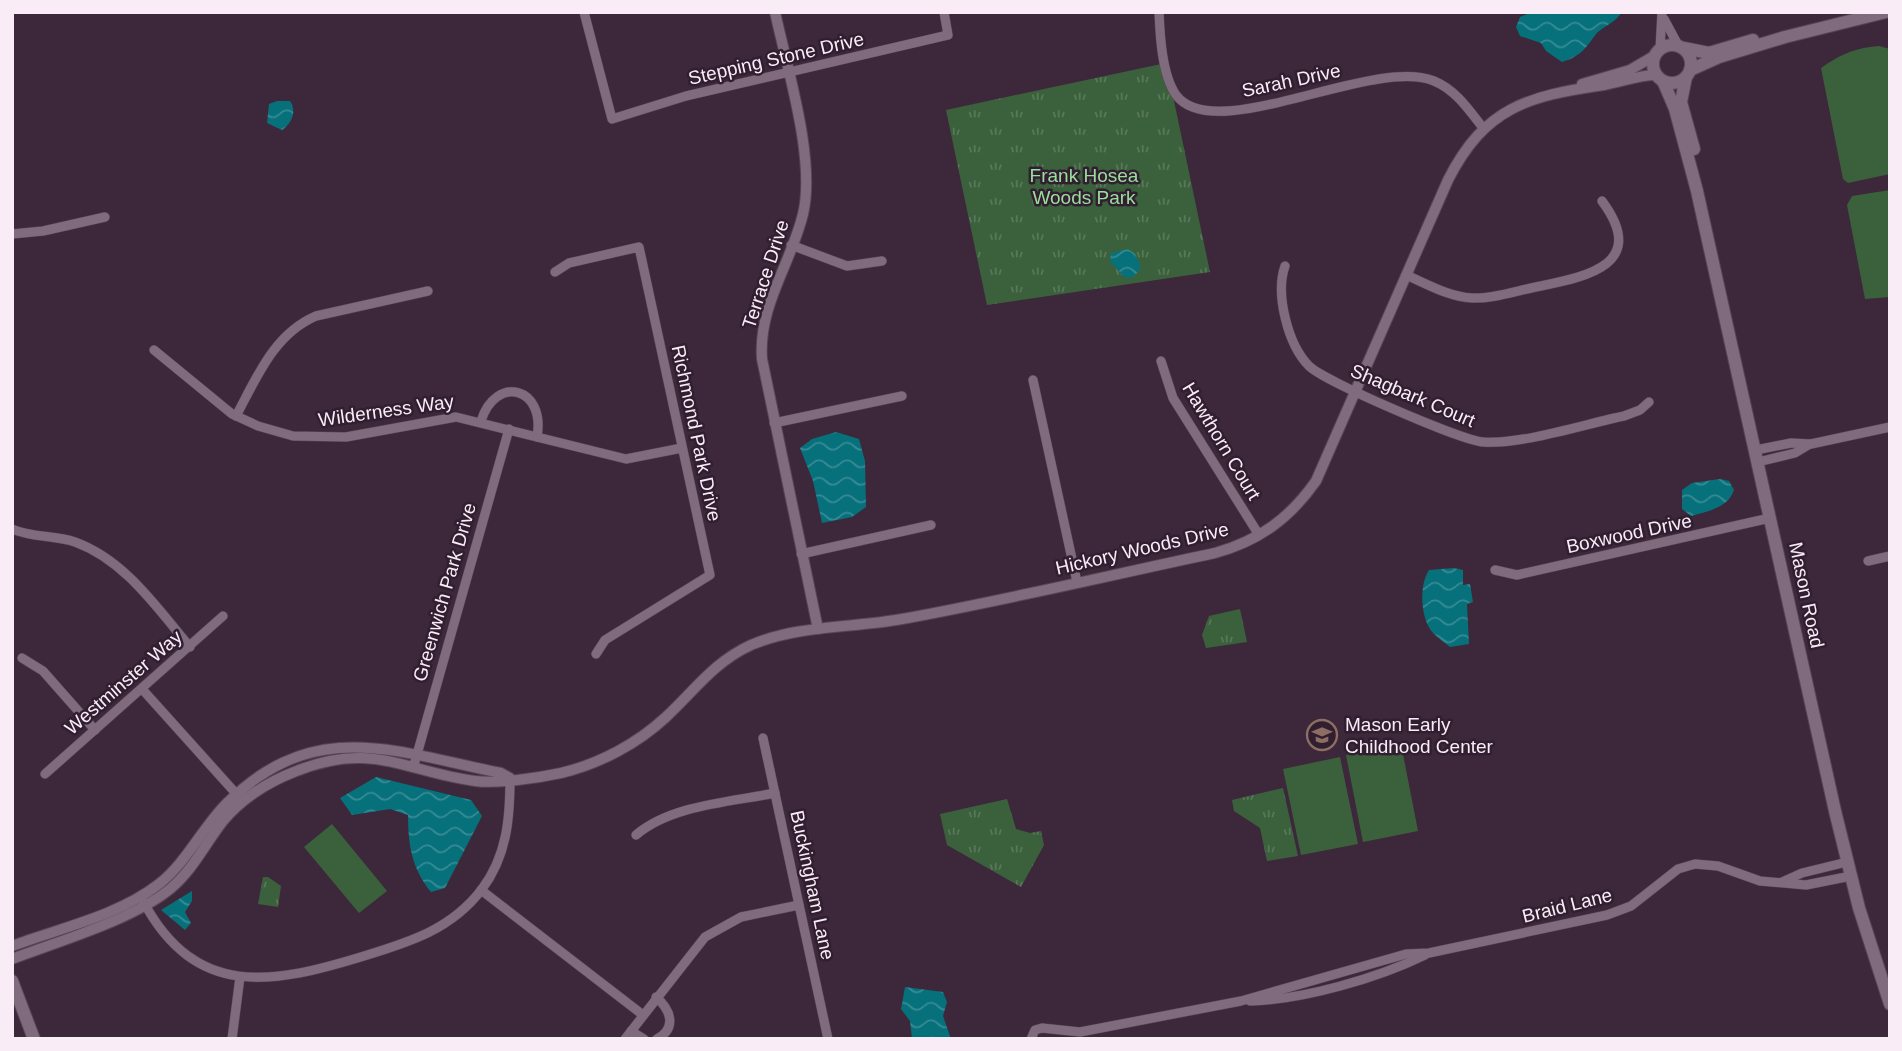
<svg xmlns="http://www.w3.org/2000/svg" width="1902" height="1051" font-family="Arial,sans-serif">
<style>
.grass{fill:#3b613c}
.park{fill:url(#park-tufts)}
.water{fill:url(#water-waves)}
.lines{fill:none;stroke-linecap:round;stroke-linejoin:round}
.minor-casing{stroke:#564554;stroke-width:10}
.tertiary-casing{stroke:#564554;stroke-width:12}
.secondary-casing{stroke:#564554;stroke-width:14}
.minor{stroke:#806a7e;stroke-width:9}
.tertiary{stroke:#806a7e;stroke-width:10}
.secondary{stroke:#806a7e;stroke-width:12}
.labels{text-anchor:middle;stroke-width:5;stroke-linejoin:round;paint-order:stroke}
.street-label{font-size:19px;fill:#f9ecf7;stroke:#311e30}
.park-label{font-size:19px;fill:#9ade9b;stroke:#311e30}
.poi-label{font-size:19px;fill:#f9ecf7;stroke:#311e30;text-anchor:start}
</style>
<defs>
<pattern id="park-tufts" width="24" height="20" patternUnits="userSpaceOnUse" patternTransform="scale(1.75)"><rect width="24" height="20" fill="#3b613c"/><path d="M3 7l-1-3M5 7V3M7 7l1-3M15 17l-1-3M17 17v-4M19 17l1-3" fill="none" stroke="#587859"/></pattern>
<pattern id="water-waves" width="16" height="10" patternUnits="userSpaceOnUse" patternTransform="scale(1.75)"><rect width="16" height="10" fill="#06707b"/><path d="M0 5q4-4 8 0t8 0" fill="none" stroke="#378b95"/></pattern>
</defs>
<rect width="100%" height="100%" fill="#3c283a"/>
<g class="grass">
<path d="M 1879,46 L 1890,49 L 1890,174 L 1848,183 L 1843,179 L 1821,68 C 1841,54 1855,48 1879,46 Z"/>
<polygon points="1890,190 1890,297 1865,299 1847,205 1852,196"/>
<polygon points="1401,744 1418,831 1363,842 1346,755"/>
<polygon points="1340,757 1358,844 1301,855 1283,769"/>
<polygon points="332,824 387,891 359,913 304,847"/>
</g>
<g class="park">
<polygon points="1166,63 1210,272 987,305 946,110"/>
<polygon points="1240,609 1247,642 1206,648 1202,635 1209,616"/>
<polygon points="1283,788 1298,856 1267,861 1260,828 1234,811 1232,800"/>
<polygon points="1007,799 1016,829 1030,833 1041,831 1044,845 1021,887 947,845 940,814"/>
<polygon points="263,877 268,877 281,886 278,907 258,904"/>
</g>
<g class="water">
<path d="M 1532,12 L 1622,12 C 1614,24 1603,26 1596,34 C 1585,49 1581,56 1562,62 L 1546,51 L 1541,43 L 1520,36 L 1516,27 L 1520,17 Z"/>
<path d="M 277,101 L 290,101 C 297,111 292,123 282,130 L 267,123 L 269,104 Z"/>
<polygon points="1128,249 1135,254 1141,267 1134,277 1125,278 1110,261 1111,253"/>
<polygon points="836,432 859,439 865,461 866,507 852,517 822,523 813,481 800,448 812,439"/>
<path d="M 1720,479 L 1729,481 L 1734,490 C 1728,508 1708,511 1691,516 L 1682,509 L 1682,490 L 1692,483 Z"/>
<path d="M 1454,568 L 1463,570 L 1463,585 L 1470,584 L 1473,602 L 1467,604 L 1469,644 L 1450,647 C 1445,643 1438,638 1433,633 C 1420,618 1419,585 1429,570 Z"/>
<path d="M 376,777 L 471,800 L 482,816 L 445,888 L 431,892 C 412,869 408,845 408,815 L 390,809 L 352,815 L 340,798 Z"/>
<polygon points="192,891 192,901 185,912 191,923 185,930 161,910"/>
<polygon points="905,987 943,992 947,1002 943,1016 951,1039 912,1039 910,1021 901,1009"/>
</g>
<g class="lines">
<g class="minor-casing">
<g id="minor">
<polyline points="584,12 612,119 686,96 948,35 944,12"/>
<path d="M 1159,12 C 1160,36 1162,75 1176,95 C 1215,147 1372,56 1434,81 C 1456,90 1469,110 1483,128"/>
<polyline points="1664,19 1678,45"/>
<polyline points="1660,49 1662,12"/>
<polyline points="12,234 43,231 105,217"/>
<polyline points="791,245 847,266 882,261"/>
<path d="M 1285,266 C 1275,294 1288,345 1309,366 C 1324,381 1460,440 1483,442 C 1521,445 1585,424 1624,416 L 1640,410 L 1649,402"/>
<polyline points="555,272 569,263 639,247 710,575 605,640 596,654"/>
<path d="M 1406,275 C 1427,284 1449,297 1472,298 C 1493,299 1515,291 1536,287 C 1584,277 1650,266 1602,201"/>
<polyline points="154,350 232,414 258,426 293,436 346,437 456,417 626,459 682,448"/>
<polyline points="1161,361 1173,398 1259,535"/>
<polyline points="1033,380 1077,582"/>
<path d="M 236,416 C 257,377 274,334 316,316 L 428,291"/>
<path d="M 481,421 C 496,374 546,387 537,437"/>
<polyline points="774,423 902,396"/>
<polyline points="1756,450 1791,443 1811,444 1890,427"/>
<polyline points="1758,462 1795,453 1810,444"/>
<path d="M 12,529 C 32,538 55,535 75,542 C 125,560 157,608 190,647"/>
<polyline points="801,554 931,525"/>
<polyline points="1868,561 1890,556"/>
<polyline points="1495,570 1517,575 1770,518"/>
<polyline points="22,658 43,671 95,730"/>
<polyline points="142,689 240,798"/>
<polyline points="763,738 828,1039"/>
<polyline points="414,765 509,429"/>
<polyline points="45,774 223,616"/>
<path d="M 636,835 C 671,805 731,802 775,793"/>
<polyline points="1782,882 1802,873 1847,862"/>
<polyline points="481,890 643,1015"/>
<path d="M 143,901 C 196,1000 273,984 364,956 C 410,942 452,929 482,889 C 507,856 510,818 510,778"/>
<path d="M 656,997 C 671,1010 677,1028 657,1039"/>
<path d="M 1250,1001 C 1302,1000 1378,978 1425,955"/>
<polyline points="631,1031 644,1039"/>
<polyline points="232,1039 240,977"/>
<polyline points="625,1039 705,937 741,917 799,905"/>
<polyline points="1031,1039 1035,1030 1042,1028 1080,1032 1241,1001 1406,954 1429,953 1607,915 1631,906 1678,869 1695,864 1718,866 1760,881 1806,885 1851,876"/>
</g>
</g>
<g class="tertiary-casing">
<g id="tertiary">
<path d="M 775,12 C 787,68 816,160 803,214 C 791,264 758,306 762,359 L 818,629"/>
<polyline points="1582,84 1630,70 1654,56"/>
<path d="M 12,946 C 60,928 118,916 159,884 C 187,862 202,828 227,803 C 315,716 396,752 501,773 L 510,778"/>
<path d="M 12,959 C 59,941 132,920 170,889 C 193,870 205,844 223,821 C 241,799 268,782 294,772 C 371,740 403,771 475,781 C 497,784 538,778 561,773 C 599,764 637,744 666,717 C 695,690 714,662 751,645 C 798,625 853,628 902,619 C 1007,600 1111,575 1215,553 C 1259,541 1290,518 1316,481 L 1448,180 C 1485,107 1528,96 1604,85 C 1622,82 1638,75 1656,75"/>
</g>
</g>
<g class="secondary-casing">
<g id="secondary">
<circle cx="1672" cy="64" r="19"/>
<polyline points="1684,48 1709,53 1753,40"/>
<polyline points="1690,70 1719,57 1785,37 1886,12"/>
<polyline points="1686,77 1681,102 1694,149"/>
<polyline points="1663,81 1675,109 1697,191 1835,811 1859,908 1890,1004"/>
<polyline points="12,981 34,1039"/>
</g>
</g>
<use href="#minor" class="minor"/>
<use href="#tertiary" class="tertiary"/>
<use href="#secondary" class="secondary"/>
</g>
<defs>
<g id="school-ring" transform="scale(1.575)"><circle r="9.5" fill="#311e30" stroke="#8d6e63" stroke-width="1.5"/><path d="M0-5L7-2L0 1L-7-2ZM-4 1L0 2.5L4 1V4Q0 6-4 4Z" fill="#8d6e63"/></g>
</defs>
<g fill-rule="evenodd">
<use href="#school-ring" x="1322" y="735"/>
</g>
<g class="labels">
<g class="street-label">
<text transform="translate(776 58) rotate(-13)" y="7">Stepping Stone Drive</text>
<text transform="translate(1291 80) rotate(-12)" y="7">Sarah Drive</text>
<text transform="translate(765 274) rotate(-72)" y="7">Terrace Drive</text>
<text transform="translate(1413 395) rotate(23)" y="7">Shagbark Court</text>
<text transform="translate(386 410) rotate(-8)" y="7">Wilderness Way</text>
<text transform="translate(697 433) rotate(78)" y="7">Richmond Park Drive</text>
<text transform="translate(1222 441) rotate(59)" y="7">Hawthorn Court</text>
<text transform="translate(1629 533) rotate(-12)" y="7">Boxwood Drive</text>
<text transform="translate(1142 548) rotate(-13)" y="7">Hickory Woods Drive</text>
<text transform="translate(444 592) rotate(-74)" y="7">Greenwich Park Drive</text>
<text transform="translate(1807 595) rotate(78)" y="7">Mason Road</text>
<text transform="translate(123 682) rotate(-41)" y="7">Westminster Way</text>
<text transform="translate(813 885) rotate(78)" y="7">Buckingham Lane</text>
<text transform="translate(1567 905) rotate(-14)" y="7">Braid Lane</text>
</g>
<g class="park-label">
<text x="1084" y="182">Frank Hosea<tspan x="1084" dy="22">Woods Park</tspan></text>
</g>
<g class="poi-label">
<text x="1345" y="731">Mason Early<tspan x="1345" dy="22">Childhood Center</tspan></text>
</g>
</g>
<rect width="1902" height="1051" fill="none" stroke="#f9ecf7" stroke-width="28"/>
</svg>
